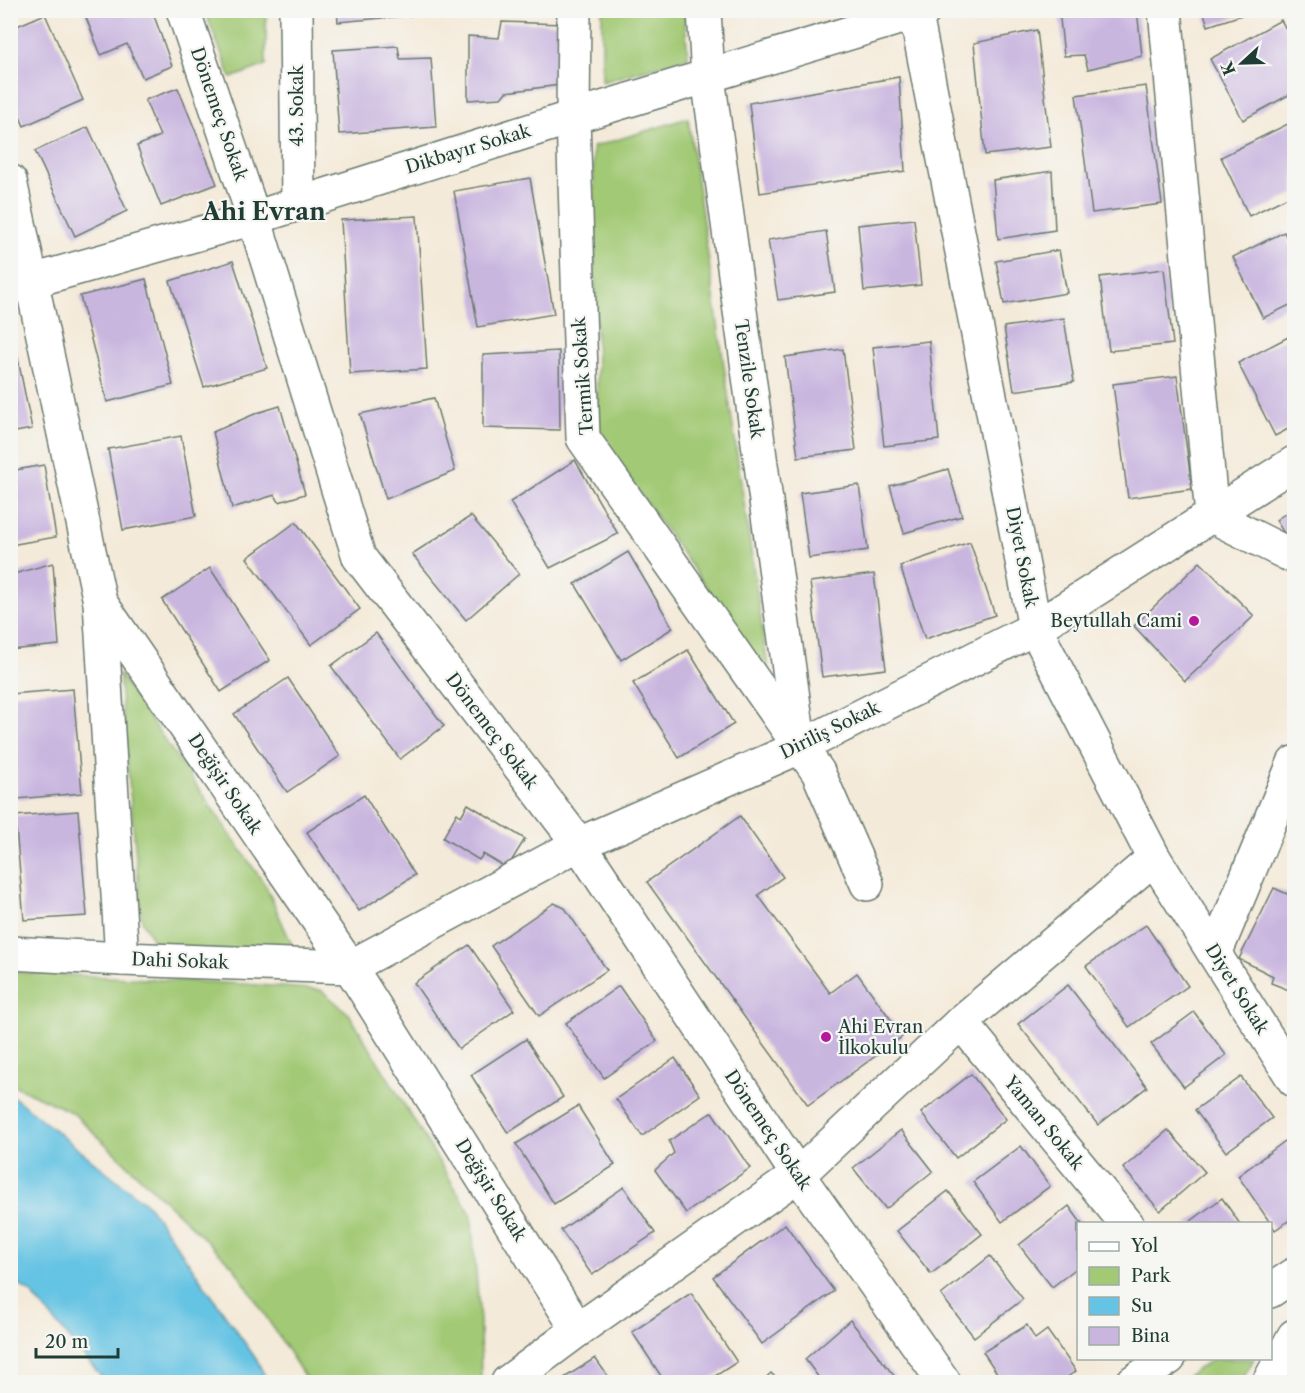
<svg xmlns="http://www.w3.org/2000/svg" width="1305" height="1393" font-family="'Libre Caslon Text',serif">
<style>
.green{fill:#a2c974;stroke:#608354;stroke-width:1.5}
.water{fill:#65c3e3;stroke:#42808c;stroke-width:1.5}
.building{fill:#c9b6df}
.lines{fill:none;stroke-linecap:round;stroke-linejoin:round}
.minor-casing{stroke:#6a7a6e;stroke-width:36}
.minor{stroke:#fff;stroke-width:33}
.poi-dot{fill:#b5179e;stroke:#f6f6f2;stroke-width:2}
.labels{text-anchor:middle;stroke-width:4.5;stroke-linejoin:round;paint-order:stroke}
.street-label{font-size:18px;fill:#1f3d34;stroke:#f6f6f2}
.poi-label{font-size:18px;fill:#1f3d34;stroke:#f6f6f2;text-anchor:end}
.district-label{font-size:24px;font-weight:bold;fill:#1f3d34;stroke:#f6f6f2}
</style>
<rect width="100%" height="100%" fill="#f6f6f2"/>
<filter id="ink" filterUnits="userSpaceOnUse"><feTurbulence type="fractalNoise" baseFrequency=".0167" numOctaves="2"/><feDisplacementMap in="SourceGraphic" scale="12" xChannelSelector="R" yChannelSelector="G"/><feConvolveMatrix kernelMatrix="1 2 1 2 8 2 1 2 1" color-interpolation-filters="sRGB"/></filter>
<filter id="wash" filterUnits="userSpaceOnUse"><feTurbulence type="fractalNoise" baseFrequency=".008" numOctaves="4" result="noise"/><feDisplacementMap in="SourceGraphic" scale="24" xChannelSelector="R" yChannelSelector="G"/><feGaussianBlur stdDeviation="1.35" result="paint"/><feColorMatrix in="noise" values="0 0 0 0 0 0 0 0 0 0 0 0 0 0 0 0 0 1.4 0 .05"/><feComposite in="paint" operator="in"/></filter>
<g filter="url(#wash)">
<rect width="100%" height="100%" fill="#f4ead9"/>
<g class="green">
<polygon points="205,11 266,11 266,65 231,78"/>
<polygon points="602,11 684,11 688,58 602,82"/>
<polygon points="688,118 769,675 598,435 593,147"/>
<polygon points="119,674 266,886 292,945 276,955 156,946 142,921"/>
<polygon points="11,972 245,984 321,990 349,1014 471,1214 480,1321 481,1382 308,1382 234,1267 73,1113 11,1084"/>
<polygon points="1213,1359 1254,1359 1241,1382 1178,1382"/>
</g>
<polygon class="water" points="10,1094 149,1206 256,1359 268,1382 106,1382 31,1293 11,1279"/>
<g id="blocks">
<g class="building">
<polygon points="83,10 152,10 172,66 143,78 127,44 101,55"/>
<polygon points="337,10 416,10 416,15 338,22"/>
<polygon points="1059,10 1137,10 1142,56 1088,69 1084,55 1064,56"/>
<polygon points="1203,10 1254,10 1254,11 1208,26"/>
<polygon points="45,14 83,100 24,126 10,94 10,29"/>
<polygon points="1281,20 1294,44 1294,92 1243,120 1210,59"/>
<polygon points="502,22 563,24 560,85 506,92 501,98 468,100 468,36 499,38"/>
<polygon points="1037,30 1051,147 985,155 974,43"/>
<polygon points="398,46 400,59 431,58 436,127 339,134 333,50"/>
<polygon points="899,77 905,171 760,193 749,103"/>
<polygon points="1146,86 1162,204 1092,213 1076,95"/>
<polygon points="178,88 217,184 161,206 137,146 160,136 145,100"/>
<polygon points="1294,121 1294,194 1249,216 1221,157"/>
<polygon points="88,127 127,211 75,236 35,151"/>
<polygon points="1052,171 1055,230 998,239 993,180"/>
<polygon points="530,178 554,314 478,327 454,191"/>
<polygon points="417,216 427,369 350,374 341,220"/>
<polygon points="914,219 921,285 864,291 858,225"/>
<polygon points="826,231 835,292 778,300 768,240"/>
<polygon points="1284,232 1294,254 1294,303 1263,318 1233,257"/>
<polygon points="1059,250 1067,293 1004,304 996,261"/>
<polygon points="233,261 267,368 204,387 170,281"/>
<polygon points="1164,269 1173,344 1109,351 1100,277"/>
<polygon points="146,279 173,385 107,402 80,296"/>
<polygon points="1064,318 1074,382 1014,391 1004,327"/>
<polygon points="10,319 32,429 10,433"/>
<polygon points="1294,334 1294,426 1275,436 1238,363"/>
<polygon points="929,341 939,440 884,446 873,347"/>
<polygon points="843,349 856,450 798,457 785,357"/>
<polygon points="559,351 560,430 483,428 483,355"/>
<polygon points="1177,376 1192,489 1128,498 1113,384"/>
<polygon points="434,398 455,471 386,499 360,414"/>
<polygon points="280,406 305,494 279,502 275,495 232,508 213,432 257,413"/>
<polygon points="181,436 196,516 123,530 108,449"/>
<polygon points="575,460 618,534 550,568 510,502"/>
<polygon points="44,465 56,537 10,545 10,471"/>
<polygon points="948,469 962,516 904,533 890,486"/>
<polygon points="859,485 868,550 809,558 800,493"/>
<polygon points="1294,508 1294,543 1291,545 1276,520"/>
<polygon points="471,516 519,574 466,620 412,554"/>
<polygon points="296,522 360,609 311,645 247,558"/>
<polygon points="970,542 995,615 925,639 900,566"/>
<polygon points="628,552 673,628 621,660 575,584"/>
<polygon points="1200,562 1254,616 1185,681 1134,626"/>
<polygon points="53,563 59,645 10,650 10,575"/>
<polygon points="210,568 270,660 221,692 162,600"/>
<polygon points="874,574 886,669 822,677 810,582"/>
<polygon points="376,633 444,726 400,759 331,666"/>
<polygon points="688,650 734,724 679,758 633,683"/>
<polygon points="288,678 340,756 287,792 234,714"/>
<polygon points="73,689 82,793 17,799 10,694"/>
<polygon points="364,795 415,875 359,911 307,832"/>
<polygon points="468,804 525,839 507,868 483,854 479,860 443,838 457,813 461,816"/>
<polygon points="78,811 87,916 24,920 15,816"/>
<polygon points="740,816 783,877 758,895 830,993 857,973 903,1036 808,1105 647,882"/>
<polygon points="1274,888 1294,897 1294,992 1271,983 1273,976 1239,959"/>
<polygon points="554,903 565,908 607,970 539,1016 491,946"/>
<polygon points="1146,925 1188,986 1129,1027 1086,966"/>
<polygon points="469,945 514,1010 459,1049 414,983"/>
<polygon points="1068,985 1147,1087 1098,1125 1018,1024"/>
<polygon points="619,986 657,1041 604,1078 566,1023"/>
<polygon points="1194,1012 1226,1055 1184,1087 1151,1044"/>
<polygon points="526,1039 563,1097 508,1133 471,1075"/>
<polygon points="675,1058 700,1095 642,1136 616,1099"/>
<polygon points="971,1074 1006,1119 956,1158 921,1113"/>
<polygon points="1241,1077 1272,1118 1226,1152 1195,1110"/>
<polygon points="578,1106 615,1165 554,1204 516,1144"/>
<polygon points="712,1112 750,1168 686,1213 655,1170 674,1153 669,1141"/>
<polygon points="901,1130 933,1171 886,1209 853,1168"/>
<polygon points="1168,1130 1205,1172 1160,1211 1123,1168"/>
<polygon points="1285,1141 1294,1155 1294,1217 1275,1230 1238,1176"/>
<polygon points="1021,1146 1050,1186 1002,1222 973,1182"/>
<polygon points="624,1187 655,1233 592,1275 561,1230"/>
<polygon points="948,1191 982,1234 931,1274 897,1231"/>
<polygon points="1222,1198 1240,1224 1187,1224"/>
<polygon points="1069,1206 1082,1224 1078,1224 1078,1267 1052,1287 1019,1245"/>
<polygon points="785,1224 834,1291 762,1344 713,1277"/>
<polygon points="990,1256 1023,1299 974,1337 941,1295"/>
<polygon points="691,1293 737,1362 706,1382 665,1382 632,1332"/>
<polygon points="850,1320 899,1382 822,1382 805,1359"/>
<polygon points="1027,1325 1035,1339 1047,1330 1076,1371 1060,1382 1020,1382 1001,1379 983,1352"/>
<polygon points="595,1358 612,1382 558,1382"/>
<polygon points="771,1373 780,1382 761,1382"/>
</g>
</g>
</g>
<g filter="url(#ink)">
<use href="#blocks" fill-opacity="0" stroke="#6a7a6e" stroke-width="1.5"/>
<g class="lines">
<g class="minor-casing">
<g id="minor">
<polyline points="183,10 254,218 359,557 579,844 798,1175 944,1382"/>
<polyline points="296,10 298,202"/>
<polyline points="574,10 573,117 583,438 818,772 867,884"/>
<polyline points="704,10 708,77 799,742"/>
<polyline points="915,10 1035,628 1154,858 1294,1080"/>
<polyline points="1165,10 1212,516 1294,557"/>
<polyline points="10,181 100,602 350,967 578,1330"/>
<polyline points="11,287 254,218 573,117 925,10"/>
<polyline points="100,602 122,959"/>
<polyline points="10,953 122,959 350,967 579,844 800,747 1035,628 1294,463"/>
<polyline points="1215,954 1294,763"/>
<polyline points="961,1022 1127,1224"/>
<polyline points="1270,1291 1294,1275"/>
<polyline points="508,1382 578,1330 798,1175 961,1022 1154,858"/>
<polyline points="1133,1382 1169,1358"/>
<polyline points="1269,1382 1294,1336"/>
</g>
</g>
<use href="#minor" class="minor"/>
</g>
</g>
<g class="poi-dot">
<circle cx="1194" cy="621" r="6"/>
<circle cx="826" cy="1037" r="6"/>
</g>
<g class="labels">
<g class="street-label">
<text transform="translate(297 106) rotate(-90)" y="6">43. Sokak</text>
<text transform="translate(219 114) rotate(71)" y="6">Dönemeç Sokak</text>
<text transform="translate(468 149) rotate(-17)" y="6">Dikbayır Sokak</text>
<text transform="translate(583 376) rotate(-94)" y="6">Termik Sokak</text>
<text transform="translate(749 379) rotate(82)" y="6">Tenzile Sokak</text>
<text transform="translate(1022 557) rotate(79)" y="6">Diyet Sokak</text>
<text transform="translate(830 730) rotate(-26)" y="6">Diriliş Sokak</text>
<text transform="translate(492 731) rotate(53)" y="6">Dönemeç Sokak</text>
<text transform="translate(225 784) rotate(56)" y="6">Değişir Sokak</text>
<text transform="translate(180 961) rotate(2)" y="6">Dahi Sokak</text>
<text transform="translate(1237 989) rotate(58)" y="6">Diyet Sokak</text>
<text transform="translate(1044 1123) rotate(51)" y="6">Yaman Sokak</text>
<text transform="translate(768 1130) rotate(56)" y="6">Dönemeç Sokak</text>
<text transform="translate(491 1190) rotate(58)" y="6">Değişir Sokak</text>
</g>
<g class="poi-label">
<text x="1182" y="627">Beytullah Cami</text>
<text x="838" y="1033" text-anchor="start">Ahi Evran<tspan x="838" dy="21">İlkokulu</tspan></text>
</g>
<g class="district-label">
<text x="264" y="220">Ahi Evran</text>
</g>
</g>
<rect width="1305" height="1393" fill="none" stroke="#f6f6f2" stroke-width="36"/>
<rect x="1077" y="1222" width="195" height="138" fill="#f6f6f2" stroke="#a0aca6" stroke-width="1.5"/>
<rect x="1089" y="1242" width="30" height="9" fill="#ffffff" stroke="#a0aca6" stroke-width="1.5"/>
<text x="1131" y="1252" font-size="18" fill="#1f3d34">Yol</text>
<rect x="1089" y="1267" width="30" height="18" fill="#a2c974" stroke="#a0aca6" stroke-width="1.5"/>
<text x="1131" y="1282" font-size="18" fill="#1f3d34">Park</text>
<rect x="1089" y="1297" width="30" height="18" fill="#65c3e3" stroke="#a0aca6" stroke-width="1.5"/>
<text x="1131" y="1312" font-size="18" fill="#1f3d34">Su</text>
<rect x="1089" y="1327" width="30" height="18" fill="#c9b6df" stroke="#a0aca6" stroke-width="1.5"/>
<text x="1131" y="1342" font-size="18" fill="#1f3d34">Bina</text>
<g transform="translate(1242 63) rotate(248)" stroke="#f6f6f2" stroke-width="4.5" paint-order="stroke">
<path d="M0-4.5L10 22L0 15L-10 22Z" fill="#1f3d34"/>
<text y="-9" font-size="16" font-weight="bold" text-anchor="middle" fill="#1f3d34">K</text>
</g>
<path d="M36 1348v9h82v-9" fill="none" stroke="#1f3d34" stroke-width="3"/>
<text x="45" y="1348" font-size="18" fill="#1f3d34" stroke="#f6f6f2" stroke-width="4.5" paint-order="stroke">20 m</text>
</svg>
